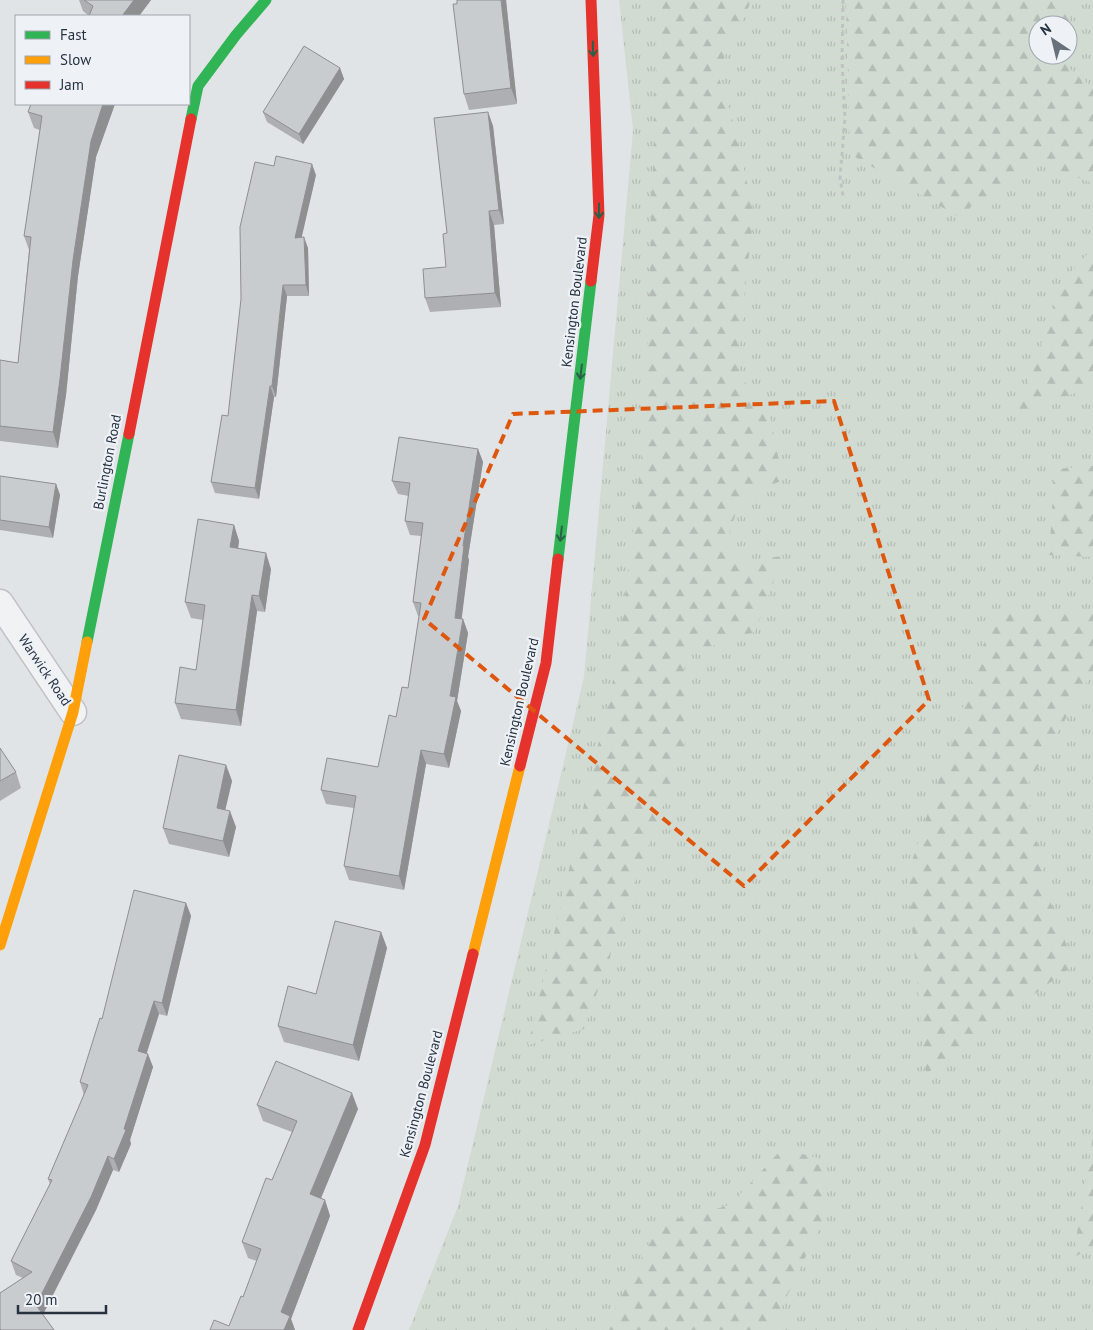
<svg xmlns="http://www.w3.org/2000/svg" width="1093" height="1330" font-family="'PT Sans',sans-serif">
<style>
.grass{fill:url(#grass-tufts);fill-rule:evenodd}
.forest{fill:url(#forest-firs);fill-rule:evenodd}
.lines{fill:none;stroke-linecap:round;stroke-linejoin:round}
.street-casing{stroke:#bfc2c5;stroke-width:29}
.path{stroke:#bfc2c5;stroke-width:3;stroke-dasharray:4 4;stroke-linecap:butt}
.street{stroke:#f1f2f3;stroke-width:26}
.fast{stroke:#30b455;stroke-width:11}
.slow{stroke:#ff9f0a;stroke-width:11}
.jam{stroke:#e5322d;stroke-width:11}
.wall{fill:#adafb2}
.shaded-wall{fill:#8d8f91}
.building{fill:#c9cccf;stroke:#8d8f91}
.oneway{stroke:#2a6048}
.marked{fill:none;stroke:#de570f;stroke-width:4;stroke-dasharray:10 6;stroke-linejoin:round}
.labels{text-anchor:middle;stroke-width:4.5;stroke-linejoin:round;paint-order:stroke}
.street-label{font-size:14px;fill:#273241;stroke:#eef2f6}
</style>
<defs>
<pattern id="grass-tufts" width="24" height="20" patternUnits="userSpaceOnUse" patternTransform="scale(1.25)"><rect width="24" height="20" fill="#d2dbd1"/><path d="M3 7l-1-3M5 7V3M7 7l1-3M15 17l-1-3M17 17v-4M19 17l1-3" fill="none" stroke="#b4bcb5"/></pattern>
<pattern id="forest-firs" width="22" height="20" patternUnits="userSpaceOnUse" patternTransform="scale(1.25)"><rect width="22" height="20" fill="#d2dbd1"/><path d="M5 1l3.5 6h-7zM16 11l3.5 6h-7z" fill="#b4bcb5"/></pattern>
</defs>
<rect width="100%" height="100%" fill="#e1e4e7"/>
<path class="grass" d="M 619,0 L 1093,0 L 1093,1330 L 409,1330 L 458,1206 L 584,677 L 633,130 ZM 1038,25 L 1068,25 L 1068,55 L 1038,55 Z"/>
<g class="forest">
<polygon points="658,0 750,0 749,6 717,72 731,114 754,212 742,316 738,374 769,411 783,480 741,498 726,543 739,561 783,556 755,632 683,655 691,726 584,1029 528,1045 618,659 645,424"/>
<path d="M 846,0 L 1069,0 L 1069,68 L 1093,88 L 1093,183 L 1037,163 L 957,216 L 850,154 ZM 1038,25 L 1068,25 L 1068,55 L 1038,55 Z"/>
<polygon points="1093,248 1093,387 1017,413 1063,281"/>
<polygon points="1093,466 1093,557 1049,555 1055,469"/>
<polygon points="1093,609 1093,671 1026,788 1047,893 1074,965 926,1074 907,876 995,610"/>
<polygon points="1093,1137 1093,1249 1073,1257"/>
<polygon points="782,1149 822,1159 822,1222 771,1330 604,1330 659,1224 730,1205"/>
</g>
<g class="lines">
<g class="street-casing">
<polyline id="street" points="0,603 73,712"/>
</g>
<polyline class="path" points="843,0 842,61 845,118 840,178 843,196"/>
<use href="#street" class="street"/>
<g class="fast">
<polyline points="191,119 198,86 236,35 266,0"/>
<polyline points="558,559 591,281"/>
<polyline points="87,642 129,434"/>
</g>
<g class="slow">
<polyline points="0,945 73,712 87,642"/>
<polyline points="473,954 520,766"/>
</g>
<g class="jam">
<polyline points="591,0 599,215 591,281"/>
<polyline points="129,434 191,119"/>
<polyline points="520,766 546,663 558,559"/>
<polyline points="358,1330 425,1145 473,954"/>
</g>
</g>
<g class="wall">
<polygon points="79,0 151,0 139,16 89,16 83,11"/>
<polygon points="506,0 517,104 469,110 464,94"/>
<polygon points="340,68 344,79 303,144 267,122 263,112"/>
<polygon points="31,104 115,104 96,157 78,276 66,395 58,448 0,441 0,360 18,363 29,250 24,236 40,130 34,128 28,112"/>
<polygon points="488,112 493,126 504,224 494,225 501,307 430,312 425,298 446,267 447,233"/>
<polygon points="316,175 301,237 308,248 309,296 287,296 276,397 274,397 259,499 215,493 211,482 228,416"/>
<polygon points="478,449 483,462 468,557 469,560 461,619 463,619 468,633 457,701 461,711 449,768 426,764 404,890 349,880 344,866 354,808 326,804 321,790 378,767 396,717 408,688 419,616 418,616 413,602 421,536 410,535 405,521 409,496 398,494 392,481"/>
<polygon points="0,479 56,484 60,495 53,538 0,530"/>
<polygon points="234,525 239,541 238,548 271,569 265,612 257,611 241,726 181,719 175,703 196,670 203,620 191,618 185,602"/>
<polygon points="0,748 16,772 21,788 0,801"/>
<polygon points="226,765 232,781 225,810 236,827 229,857 169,844 163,828"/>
<polygon points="186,903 191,916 167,1016 159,1014 147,1053 153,1067 130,1140 131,1144 119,1172 113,1170 96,1210 43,1315 54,1330 0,1330 0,1293 23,1278 16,1275 11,1261 50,1184 48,1179 84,1095 80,1082 102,1019"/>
<polygon points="381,932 387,948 359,1061 284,1042 278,1026 316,994"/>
<polygon points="257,1105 358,1109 321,1198 325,1200 330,1216 291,1319 295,1330 210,1330 229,1326 243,1297 257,1261 248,1258 242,1242 272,1180 292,1132 263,1121"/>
</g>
<g class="shaded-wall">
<polygon points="134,0 151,0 139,16 122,16"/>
<polygon points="501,0 506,0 517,104 511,88"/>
<polygon points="340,68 344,79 303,144 299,134"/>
<polygon points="103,104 115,104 96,157 78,276 66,395 58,448 53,432 73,260 91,141"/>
<polygon points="488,112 493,126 504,224 499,210"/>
<polygon points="312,164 316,175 299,249 295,238"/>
<polygon points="489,211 494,225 501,307 495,293"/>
<polygon points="304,237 308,248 309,296 306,285"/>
<polygon points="283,285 287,296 276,397 272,386"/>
<polygon points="270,386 274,397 259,499 255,488"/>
<polygon points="478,449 483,462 468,557 469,560 460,632 455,618 463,546"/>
<polygon points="56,484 60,495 53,538 49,527"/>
<polygon points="234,525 239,541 236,563 230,547"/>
<polygon points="266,553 271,569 265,612 259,596"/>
<polygon points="252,595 257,611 241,726 236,710"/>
<polygon points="463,619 468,633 457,701 461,711 449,768 444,754 450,696"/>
<polygon points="421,750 426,764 404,890 399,876"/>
<polygon points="226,765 232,781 222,824 217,808"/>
<polygon points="230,811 236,827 229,857 223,841"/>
<polygon points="186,903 191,916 167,1016 162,1003"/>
<polygon points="381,932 387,948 359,1061 353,1045"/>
<polygon points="154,1001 159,1014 143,1064 138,1051"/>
<polygon points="148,1054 153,1067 130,1140 131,1144 119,1172 114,1159"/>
<polygon points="352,1093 358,1109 316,1210 310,1194"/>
<polygon points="108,1156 113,1170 96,1210 41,1318 36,1305"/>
<polygon points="325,1200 330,1216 291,1319 295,1330 284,1330 281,1312"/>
</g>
<g class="building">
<polygon points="84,0 134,0 122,16 89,16 93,6"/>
<polygon points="457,0 501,0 511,88 464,94 453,4 457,4"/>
<polygon points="304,46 340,68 299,134 263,112"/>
<polygon points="31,104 103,104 91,141 73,260 60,379 53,432 0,426 0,360 18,363 31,237 24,236 42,116 28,112"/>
<polygon points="488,112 499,210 489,211 495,293 425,298 423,269 446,267 443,234 447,233 434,118"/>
<polygon points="276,156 312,164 295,238 304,237 306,285 283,285 272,386 270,386 255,488 211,482 222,415 228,416 241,299 240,227 255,162 274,166"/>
<polygon points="399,437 478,449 463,546 464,546 455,618 463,619 450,696 456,697 444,754 421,750 399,876 344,866 356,796 321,790 327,758 378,767 389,715 396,717 402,687 408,688 421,603 413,602 423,523 405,521 410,483 392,481"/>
<polygon points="0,476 56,484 49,527 0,520"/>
<polygon points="198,519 234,525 230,547 266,553 259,596 252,595 236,710 175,703 180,667 196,670 205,605 185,602"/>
<polygon points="0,748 16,772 0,781"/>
<polygon points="179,755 226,765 217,808 230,811 223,841 163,828"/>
<polygon points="134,890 186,903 162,1003 154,1001 138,1051 148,1054 124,1129 126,1130 114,1159 108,1156 91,1197 36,1305 54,1330 1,1330 0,1329 0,1293 32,1272 11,1261 52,1180 48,1179 88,1085 80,1082 100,1018 102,1019"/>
<polygon points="335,921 381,932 353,1045 278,1026 288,986 316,994"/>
<polygon points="276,1061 352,1093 310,1194 325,1200 281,1312 290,1316 284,1330 210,1330 214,1320 229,1326 241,1296 243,1297 261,1249 242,1242 266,1178 272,1180 297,1121 257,1105"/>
</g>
<defs><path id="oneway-shaft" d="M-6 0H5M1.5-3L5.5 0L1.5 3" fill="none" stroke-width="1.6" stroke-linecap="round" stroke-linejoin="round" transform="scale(1.25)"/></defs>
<g class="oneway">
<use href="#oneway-shaft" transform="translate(593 49) rotate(88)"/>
<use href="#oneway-shaft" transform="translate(599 211) rotate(90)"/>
<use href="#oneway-shaft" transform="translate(581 372) rotate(97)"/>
<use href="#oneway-shaft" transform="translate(561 534) rotate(97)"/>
</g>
<path class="marked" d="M 834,401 L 929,700 L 744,886 L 424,619 L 513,414 Z"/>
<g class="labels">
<g class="street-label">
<text transform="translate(574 302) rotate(-83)" y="5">Kensington Boulevard</text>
<text transform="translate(107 462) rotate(-79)" y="5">Burlington Road</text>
<text transform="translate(45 670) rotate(56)" y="5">Warwick Road</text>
<text transform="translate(519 702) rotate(-77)" y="5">Kensington Boulevard</text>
<text transform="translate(421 1094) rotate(-75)" y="5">Kensington Boulevard</text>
</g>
</g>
<rect x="15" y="15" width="175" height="90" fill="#eef2f6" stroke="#9ea5ae"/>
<rect x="25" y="31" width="25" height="8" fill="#30b455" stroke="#9ea5ae"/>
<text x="60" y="40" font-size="15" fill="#273241">Fast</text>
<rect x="25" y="56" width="25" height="8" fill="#ff9f0a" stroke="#9ea5ae"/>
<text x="60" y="65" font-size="15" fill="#273241">Slow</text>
<rect x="25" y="81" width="25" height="8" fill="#e5322d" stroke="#9ea5ae"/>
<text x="60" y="90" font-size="15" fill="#273241">Jam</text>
<g transform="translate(1053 40) rotate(325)"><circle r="24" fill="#eef2f6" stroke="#9ea5ae"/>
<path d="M0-4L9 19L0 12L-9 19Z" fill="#68707b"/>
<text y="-8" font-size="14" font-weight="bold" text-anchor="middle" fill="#273241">N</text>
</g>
<path d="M18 1305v8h88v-8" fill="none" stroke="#273241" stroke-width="2.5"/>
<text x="25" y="1305" font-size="15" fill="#273241" stroke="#eef2f6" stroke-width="4" paint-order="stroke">20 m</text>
</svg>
